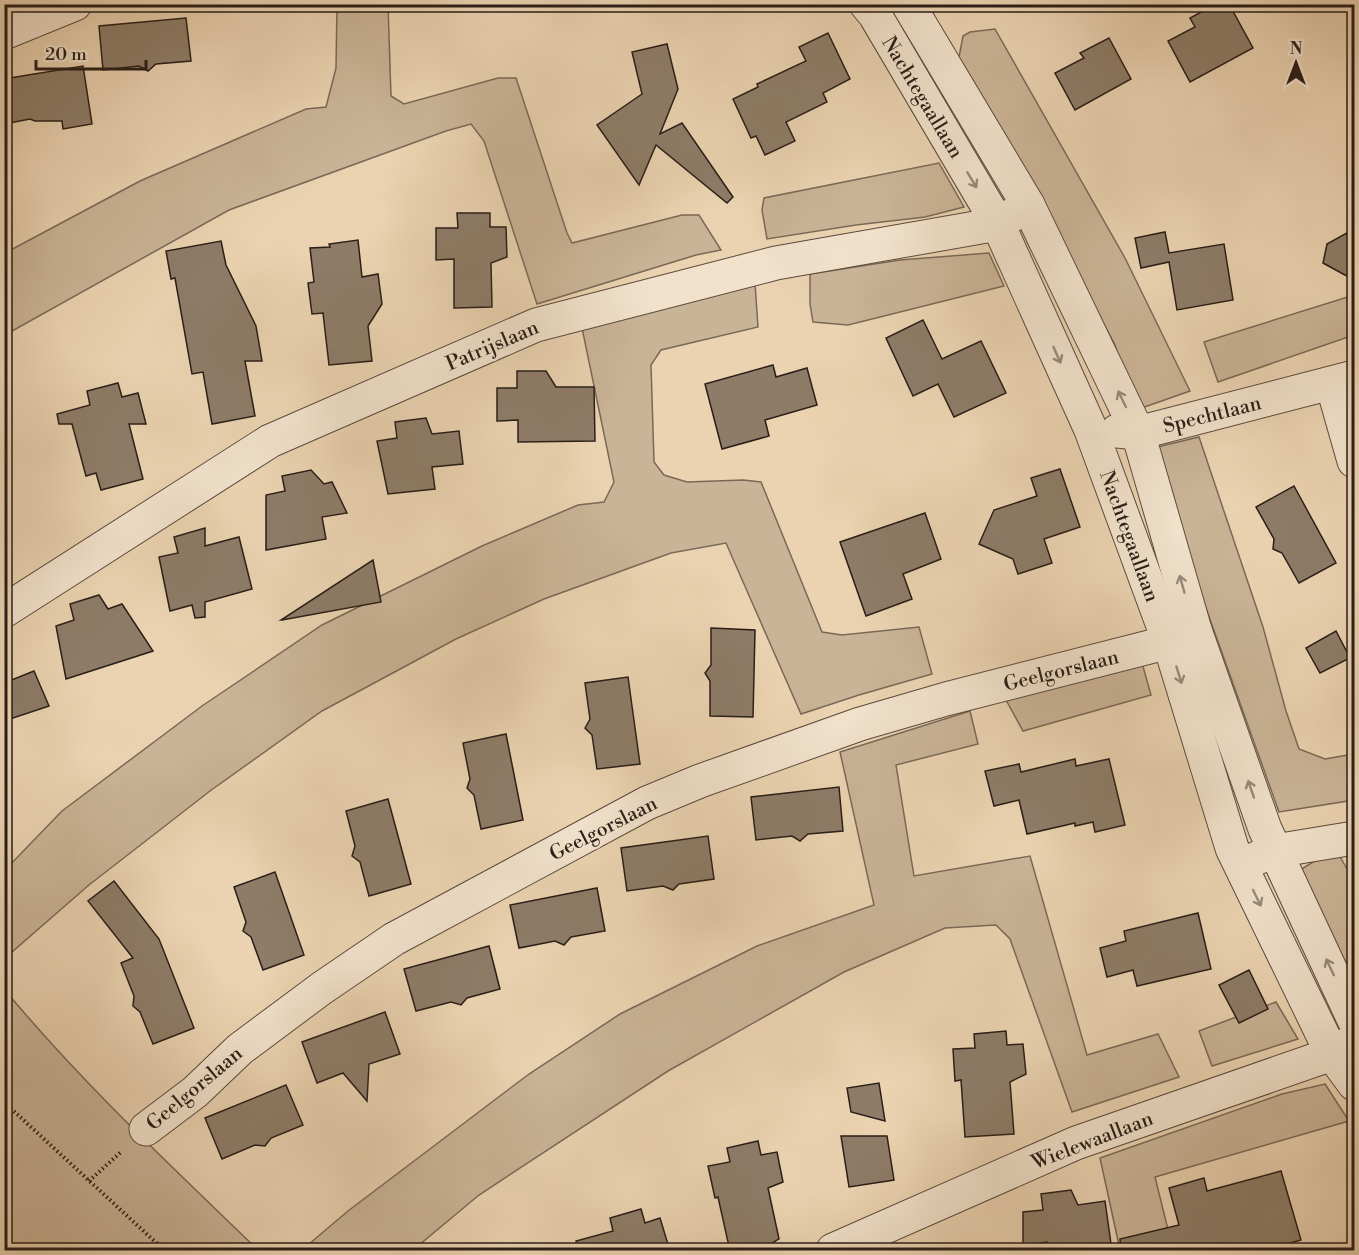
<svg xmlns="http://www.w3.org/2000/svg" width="1359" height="1255" font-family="'Libre Bodoni',serif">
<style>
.green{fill:#cab497;stroke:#7a6958;stroke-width:1.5}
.building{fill:#8e7c68;stroke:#291e18;stroke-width:1.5}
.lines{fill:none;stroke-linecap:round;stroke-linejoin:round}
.minor-casing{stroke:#5a4b3e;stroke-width:35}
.path{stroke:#291e18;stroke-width:4;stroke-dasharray:1.5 3;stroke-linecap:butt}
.minor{stroke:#f2e2cc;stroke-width:33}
.oneway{stroke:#988a7b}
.labels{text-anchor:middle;stroke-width:5;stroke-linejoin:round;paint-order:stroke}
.street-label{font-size:20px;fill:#291e18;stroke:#f2e2cc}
</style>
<rect width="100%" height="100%" fill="#ebd3b1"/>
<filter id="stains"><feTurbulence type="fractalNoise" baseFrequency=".00333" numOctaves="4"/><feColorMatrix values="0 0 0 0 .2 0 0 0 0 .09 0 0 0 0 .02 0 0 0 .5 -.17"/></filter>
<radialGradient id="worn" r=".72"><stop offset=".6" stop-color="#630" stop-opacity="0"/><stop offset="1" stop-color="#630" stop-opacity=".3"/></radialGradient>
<g class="green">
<polygon points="337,5 388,5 391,96 404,104 498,78 516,78 567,233 572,243 682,215 699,215 721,250 696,255 537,304 484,141 471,124 446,131 229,210 5,335 5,253 140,181 306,109 326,107 336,68"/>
<polygon points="995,29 1125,258 1190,391 1136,410 1115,345 1072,264 958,62 963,36 970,32"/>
<polygon points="939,163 964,207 925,217 856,225 767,239 762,210 764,198"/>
<polygon points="989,253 1004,286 848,325 813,322 810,304 810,274 900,260"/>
<polygon points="755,283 758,327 661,350 651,365 654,462 664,475 687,482 743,480 761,482 822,632 842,635 919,627 932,674 859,695 801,714 726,543 671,553 544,599 456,639 322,711 210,791 89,885 5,958 5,870 62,811 202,706 322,625 482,546 578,505 604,502 614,482 582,328"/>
<polygon points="1354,295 1354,335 1218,382 1204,342"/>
<polygon points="1199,437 1263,627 1286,711 1299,749 1325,759 1354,754 1354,800 1279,812 1149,449"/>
<polygon points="1142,663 1151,695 1023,731 1006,700"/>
<polygon points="970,711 978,744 896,765 914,876 1030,856 1087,1055 1158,1034 1179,1077 1072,1112 1010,939 996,925 945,928 844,972 668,1071 479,1195 413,1250 302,1250 348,1211 529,1074 620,1014 757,946 874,905 840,752"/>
<polygon points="1339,855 1354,881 1354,995 1300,870 1321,857"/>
<path d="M 4,989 C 82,1083 171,1166 258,1250 L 5,1250 Z"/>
<polygon points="1276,1002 1298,1039 1212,1066 1199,1031"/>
<polygon points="1325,1084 1349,1121 1155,1177 1173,1250 1120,1250 1100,1158 1282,1094"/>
</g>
<g class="building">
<polygon points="1216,4 1229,4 1253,48 1190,82 1168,41 1195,27 1190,18"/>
<polygon points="186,18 191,61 156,64 148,71 139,66 103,70 99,26"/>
<polygon points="828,33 850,79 823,93 827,102 786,122 795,141 765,155 756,136 751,138 733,99 758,87 757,84 806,61 799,47"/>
<polygon points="1109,38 1131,79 1075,110 1055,73 1084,58 1080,53"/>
<polygon points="667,44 678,89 660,134 682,123 733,197 727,203 656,145 639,185 597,125 642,94 632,52"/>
<polygon points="83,66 92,124 63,129 62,121 35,121 30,119 4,124 4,79"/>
<polygon points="457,213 490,213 490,227 506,227 507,257 491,263 492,307 454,308 454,259 436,260 436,228 458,228"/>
<polygon points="1354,229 1354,280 1323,263 1327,244"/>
<polygon points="1165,232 1169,253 1224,244 1233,300 1177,310 1169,262 1141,268 1135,238"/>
<polygon points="358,240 362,277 378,274 382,304 368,326 372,361 329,365 323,313 312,314 308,283 314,282 310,248 330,247 329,244"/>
<polygon points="221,241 226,265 256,326 262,361 245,361 255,416 212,424 203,372 192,374 175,278 171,279 166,251"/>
<polygon points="923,320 942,359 981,341 1006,393 954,417 938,384 913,396 886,338"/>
<polygon points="773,365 776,377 807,368 817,405 765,420 769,436 722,449 705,384"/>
<polygon points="517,371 546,371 556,387 594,387 595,441 518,442 518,420 497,421 497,388 517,388"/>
<polygon points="118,383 122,397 138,393 146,424 129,424 143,479 101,490 96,473 86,476 72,424 59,424 57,414 90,405 87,391"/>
<polygon points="426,418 432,434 459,431 463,464 432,467 435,489 388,494 377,441 397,438 395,422"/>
<polygon points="1060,469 1080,527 1044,539 1052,563 1018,574 1013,559 979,544 994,510 1037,496 1031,478"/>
<polygon points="311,470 324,484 332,482 347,513 322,517 326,539 266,550 266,495 285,491 282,476"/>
<polygon points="1294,486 1336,563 1299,583 1282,553 1273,549 1274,539 1256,507"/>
<polygon points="925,513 941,559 903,574 912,599 866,616 840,542"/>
<polygon points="205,528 205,546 239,537 252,589 205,602 205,617 195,618 192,605 170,611 159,557 178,553 174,537"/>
<polygon points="373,560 381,602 282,620 281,620"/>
<polygon points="99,595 108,609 122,604 153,651 66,679 56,626 74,620 70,604"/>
<polygon points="711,628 755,630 753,717 710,716 710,681 705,673 711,665"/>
<polygon points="1336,631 1350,658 1320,673 1306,648"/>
<polygon points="34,671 49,706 4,721 4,683"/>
<polygon points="628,677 640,764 597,769 592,735 585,728 590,719 585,683"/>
<polygon points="506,734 523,820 481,829 474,795 467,788 470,779 463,743"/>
<polygon points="1075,759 1076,766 1109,759 1125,825 1095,832 1093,822 1075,826 1075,823 1027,834 1019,800 994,806 985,771 1019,764 1021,772"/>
<polygon points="839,787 843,831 808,834 800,841 792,836 756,840 751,797"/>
<polygon points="388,799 411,884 369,896 360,862 352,856 355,846 346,811"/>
<polygon points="708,836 714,879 679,884 673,890 663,886 627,891 621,848"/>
<polygon points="275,872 304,955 263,970 251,937 243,931 246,922 234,887"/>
<polygon points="114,881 159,939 194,1028 153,1044 140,1012 133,1006 134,996 121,963 133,958 88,901"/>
<polygon points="597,888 605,931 571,937 564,945 555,941 519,948 510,905"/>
<polygon points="1198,913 1211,969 1137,986 1133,970 1107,977 1100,948 1126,941 1124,931"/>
<polygon points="489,946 500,989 467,998 461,1005 451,1002 416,1011 404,969"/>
<polygon points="1249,970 1268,1009 1239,1023 1219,985"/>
<polygon points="385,1012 400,1054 369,1064 367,1101 343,1073 317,1083 302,1042"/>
<polygon points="1006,1031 1007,1045 1023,1044 1026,1074 1010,1082 1014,1134 965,1137 961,1080 955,1081 953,1049 975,1048 974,1034"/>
<polygon points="879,1083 885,1121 851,1112 847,1088"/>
<polygon points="286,1085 303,1125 271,1138 265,1146 255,1145 222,1159 205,1118"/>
<polygon points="841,1136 887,1136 894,1180 849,1187"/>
<polygon points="758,1141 761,1155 777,1152 783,1182 768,1188 779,1239 759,1251 730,1251 718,1197 715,1198 708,1166 730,1162 727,1148"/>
<polygon points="1281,1171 1301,1240 1263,1251 1121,1251 1120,1239 1179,1225 1169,1188 1204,1178 1207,1191"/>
<polygon points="1071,1190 1078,1205 1105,1201 1112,1251 1048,1251 1047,1242 1023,1245 1023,1212 1043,1210 1041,1194"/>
<polygon points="641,1209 645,1223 660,1218 670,1251 578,1251 576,1241 613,1231 610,1218"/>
</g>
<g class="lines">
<g class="minor-casing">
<g id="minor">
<polyline points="866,4 875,15 998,224 1091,430 1169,642 1232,848 1332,1054 1354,1084"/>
<polyline points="908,4 1028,205 1138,433 1195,630 1265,829 1354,1020"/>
<polyline points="4,33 75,4"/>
<polyline points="1332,384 1354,461"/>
<polyline points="1117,431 1138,433 1354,377"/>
<polyline points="4,611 270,441 536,325 776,263 998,224 1028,205"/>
<polyline points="1257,858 1275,851 1354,838"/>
<polyline points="146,1129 195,1092 240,1049 322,988 394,939 647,803 700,781 860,724 946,699 1169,642 1195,630"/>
<polyline points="833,1250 1076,1143 1332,1054 1351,1042"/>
</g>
</g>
<g class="path">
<polyline points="4,1102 164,1250"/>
<polyline points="89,1181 121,1152"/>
</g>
<use href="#minor" class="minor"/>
</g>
<defs><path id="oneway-shaft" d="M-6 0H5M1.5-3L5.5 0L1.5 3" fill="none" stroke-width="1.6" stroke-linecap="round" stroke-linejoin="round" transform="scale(1.5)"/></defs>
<g class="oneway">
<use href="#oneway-shaft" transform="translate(972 180) rotate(59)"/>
<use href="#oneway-shaft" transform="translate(1057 355) rotate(66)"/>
<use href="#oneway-shaft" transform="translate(1122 399) rotate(-116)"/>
<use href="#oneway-shaft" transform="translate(1182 584) rotate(-106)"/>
<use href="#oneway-shaft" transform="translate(1179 675) rotate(73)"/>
<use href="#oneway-shaft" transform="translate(1251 789) rotate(-109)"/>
<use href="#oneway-shaft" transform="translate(1257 898) rotate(64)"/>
<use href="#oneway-shaft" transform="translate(1330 967) rotate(-115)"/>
</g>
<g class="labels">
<g class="street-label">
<text transform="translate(923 97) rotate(59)" y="7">Nachtegaallaan</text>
<text transform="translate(492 345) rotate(-23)" y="7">Patrijslaan</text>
<text transform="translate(1212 414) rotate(-14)" y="7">Spechtlaan</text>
<text transform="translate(1130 536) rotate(70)" y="7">Nachtegaallaan</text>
<text transform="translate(1061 670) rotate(-14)" y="7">Geelgorslaan</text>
<text transform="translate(603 828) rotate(-27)" y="7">Geelgorslaan</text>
<text transform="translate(194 1088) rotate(-40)" y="7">Geelgorslaan</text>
<text transform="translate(1092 1140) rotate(-21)" y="7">Wielewaallaan</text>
</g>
</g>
<rect width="1359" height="1255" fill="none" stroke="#ebd3b1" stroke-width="24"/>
<rect x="6" y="6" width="1347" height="1243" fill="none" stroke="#291e18" stroke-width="3"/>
<rect x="12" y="12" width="1335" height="1231" fill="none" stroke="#291e18" stroke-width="1.5"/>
<g transform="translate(1296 63)" stroke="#f2e2cc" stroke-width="4.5" paint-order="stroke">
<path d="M0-4.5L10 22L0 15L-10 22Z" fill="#291e18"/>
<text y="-9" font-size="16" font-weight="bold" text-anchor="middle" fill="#291e18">N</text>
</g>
<path d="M36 60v9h110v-9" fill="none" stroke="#291e18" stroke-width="3"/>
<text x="45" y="60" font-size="18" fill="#291e18" stroke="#f2e2cc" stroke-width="4.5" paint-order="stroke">20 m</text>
<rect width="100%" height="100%" filter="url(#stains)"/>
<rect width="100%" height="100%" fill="url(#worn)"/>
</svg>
